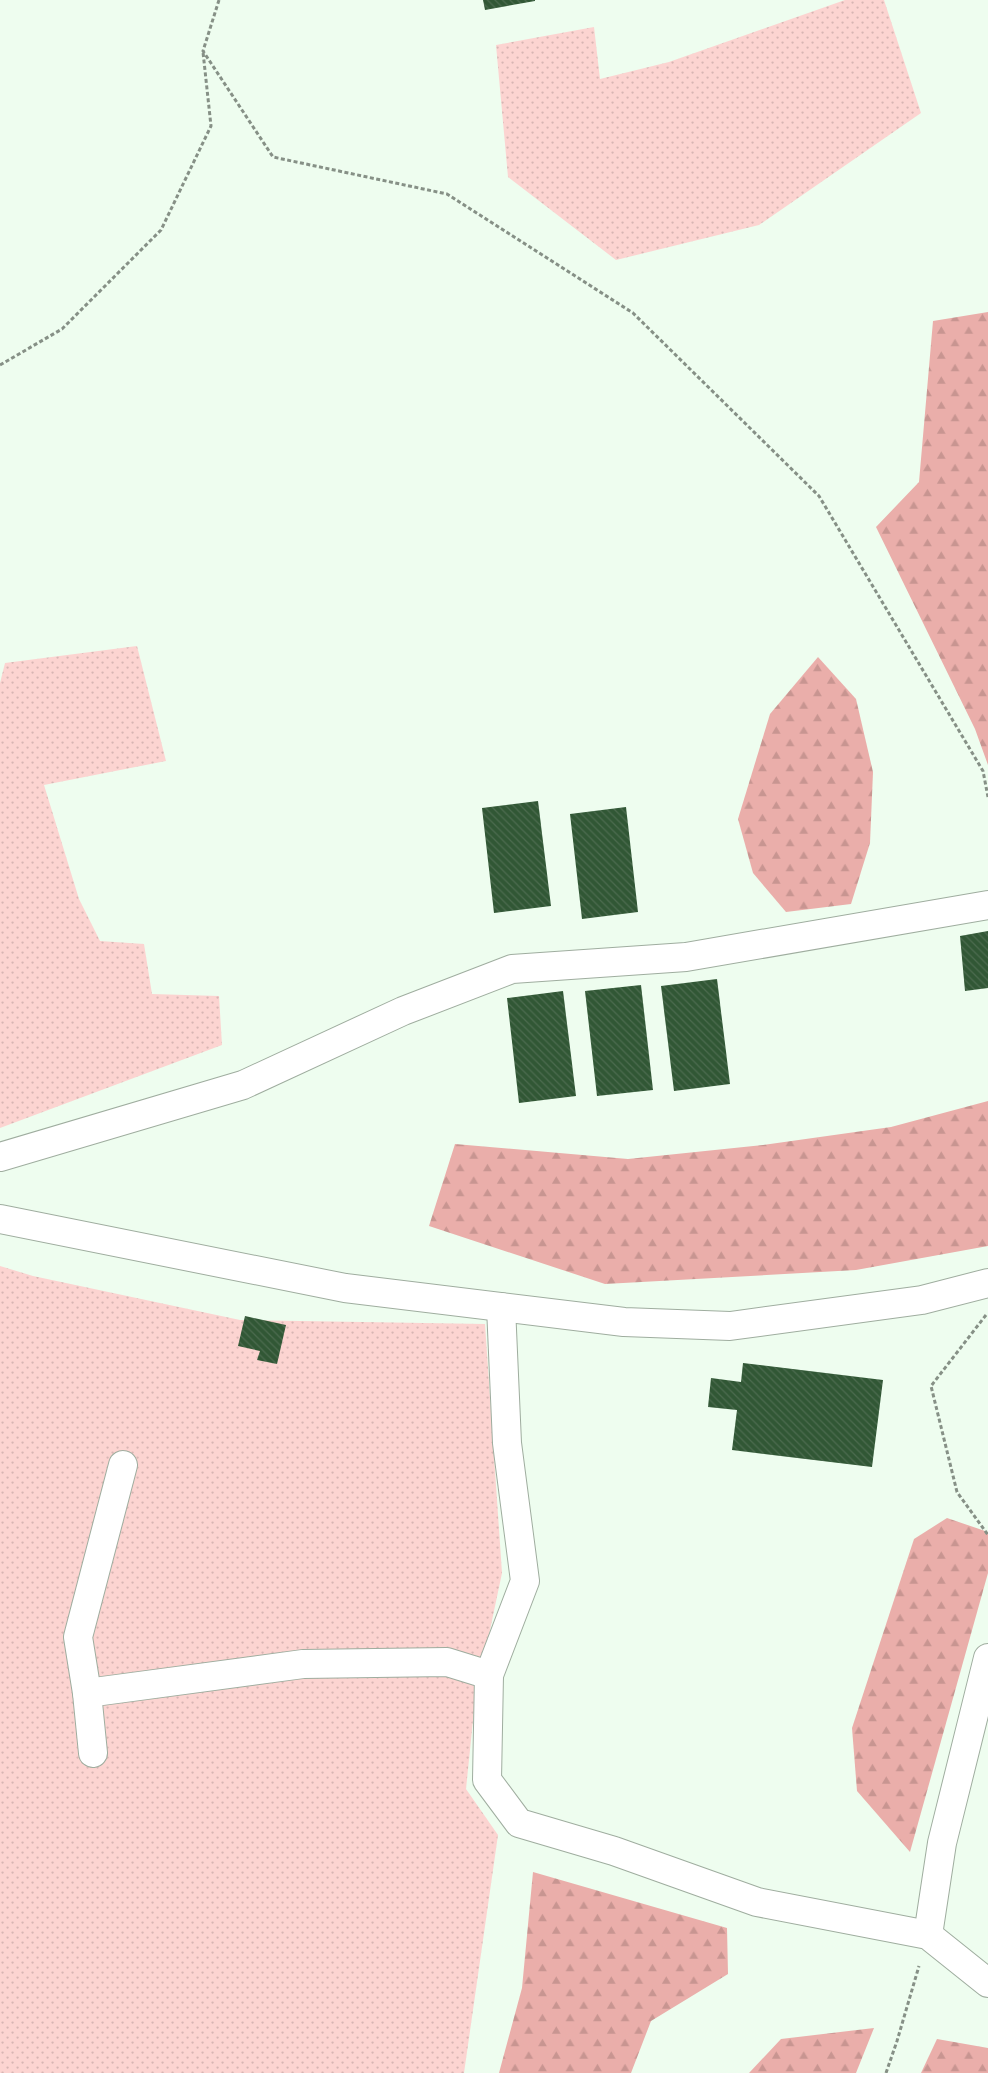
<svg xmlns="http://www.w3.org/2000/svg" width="988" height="2073" font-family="Raleway,sans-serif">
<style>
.grass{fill:url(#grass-dots)}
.forest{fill:url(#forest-firs)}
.building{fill:url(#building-back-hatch)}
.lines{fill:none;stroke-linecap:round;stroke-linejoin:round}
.minor-casing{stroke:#9fad9f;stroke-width:30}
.path{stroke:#869086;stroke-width:3;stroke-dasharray:4 2.5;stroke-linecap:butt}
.minor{stroke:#fff;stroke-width:28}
</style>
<defs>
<pattern id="grass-dots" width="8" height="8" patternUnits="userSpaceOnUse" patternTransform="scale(1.25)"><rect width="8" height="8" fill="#fcd4d1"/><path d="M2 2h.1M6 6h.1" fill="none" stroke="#d7b5b3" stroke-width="1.8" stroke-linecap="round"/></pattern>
<pattern id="forest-firs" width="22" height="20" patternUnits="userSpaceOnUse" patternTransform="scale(1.25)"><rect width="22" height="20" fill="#eaaeaa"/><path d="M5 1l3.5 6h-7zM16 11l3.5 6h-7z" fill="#c89591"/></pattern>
<pattern id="building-back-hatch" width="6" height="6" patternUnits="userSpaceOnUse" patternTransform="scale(1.25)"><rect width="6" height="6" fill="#315735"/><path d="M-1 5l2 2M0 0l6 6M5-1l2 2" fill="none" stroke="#4c6b4f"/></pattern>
</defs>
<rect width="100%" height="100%" fill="#eefdef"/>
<g class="grass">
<polygon points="845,0 884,0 921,113 759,225 616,260 508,177 496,45 594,27 600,79 669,62"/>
<polygon points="137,646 166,761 44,785 79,899 100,941 144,944 152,994 219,996 222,1045 0,1128 0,683 5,663"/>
<polygon points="0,1266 33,1276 240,1320 485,1324 502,1573 475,1701 466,1789 498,1835 464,2073 0,2073"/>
</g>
<g class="forest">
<polygon points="988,312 988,765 975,729 876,527 919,482 933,321"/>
<polygon points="818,657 856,699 873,772 870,843 851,904 786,912 753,873 738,819 770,714"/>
<polygon points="988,1101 988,1246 856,1270 605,1284 429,1226 455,1144 628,1159 763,1145 891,1127"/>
<polygon points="947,1518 988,1532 988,1573 910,1852 857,1791 852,1728 914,1539"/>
<polygon points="533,1872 727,1928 728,1974 651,2021 631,2073 499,2073 522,1988"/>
<polygon points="874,2028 856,2073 749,2073 781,2039"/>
<polygon points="937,2039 988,2048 988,2073 921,2073"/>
</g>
<g class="building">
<polygon points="483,0 535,0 535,1 485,10"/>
<polygon points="538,801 551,906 494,913 482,808"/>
<polygon points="626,807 638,912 582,919 570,814"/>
<polygon points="988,931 988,988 965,991 960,936"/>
<polygon points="717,979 730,1084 674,1091 661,986"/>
<polygon points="641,985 653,1090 597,1096 585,991"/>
<polygon points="563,991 576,1096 519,1103 507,998"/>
<polygon points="245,1316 286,1325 277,1364 257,1360 260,1351 238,1346"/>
<polygon points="743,1363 883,1380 872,1467 732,1450 737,1410 708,1407 711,1378 741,1382"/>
</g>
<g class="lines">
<g class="minor-casing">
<g id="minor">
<polyline points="0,1157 243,1085 403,1011 512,969 686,957 988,905"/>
<polyline points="0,1219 345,1288 624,1322 730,1326 922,1300 988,1283"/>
<polyline points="501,1307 507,1443 525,1581 489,1675 487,1780 519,1823 614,1851 757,1902 928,1935 988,1983"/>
<polyline points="87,1693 78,1637 123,1465"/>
<polyline points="93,1753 87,1693 303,1664 447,1662 489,1675"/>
<polyline points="928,1935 942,1843 988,1658"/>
</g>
</g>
<g class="path">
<polyline points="219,0 203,51 273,157 447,194 633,313 819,496 983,771 988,797"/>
<polyline points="0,365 62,329 161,230 211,126 203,52"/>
<polyline points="986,1315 931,1386 957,1492 988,1535"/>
<polyline points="886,2073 897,2041 919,1966"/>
</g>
<use href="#minor" class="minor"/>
</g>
</svg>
